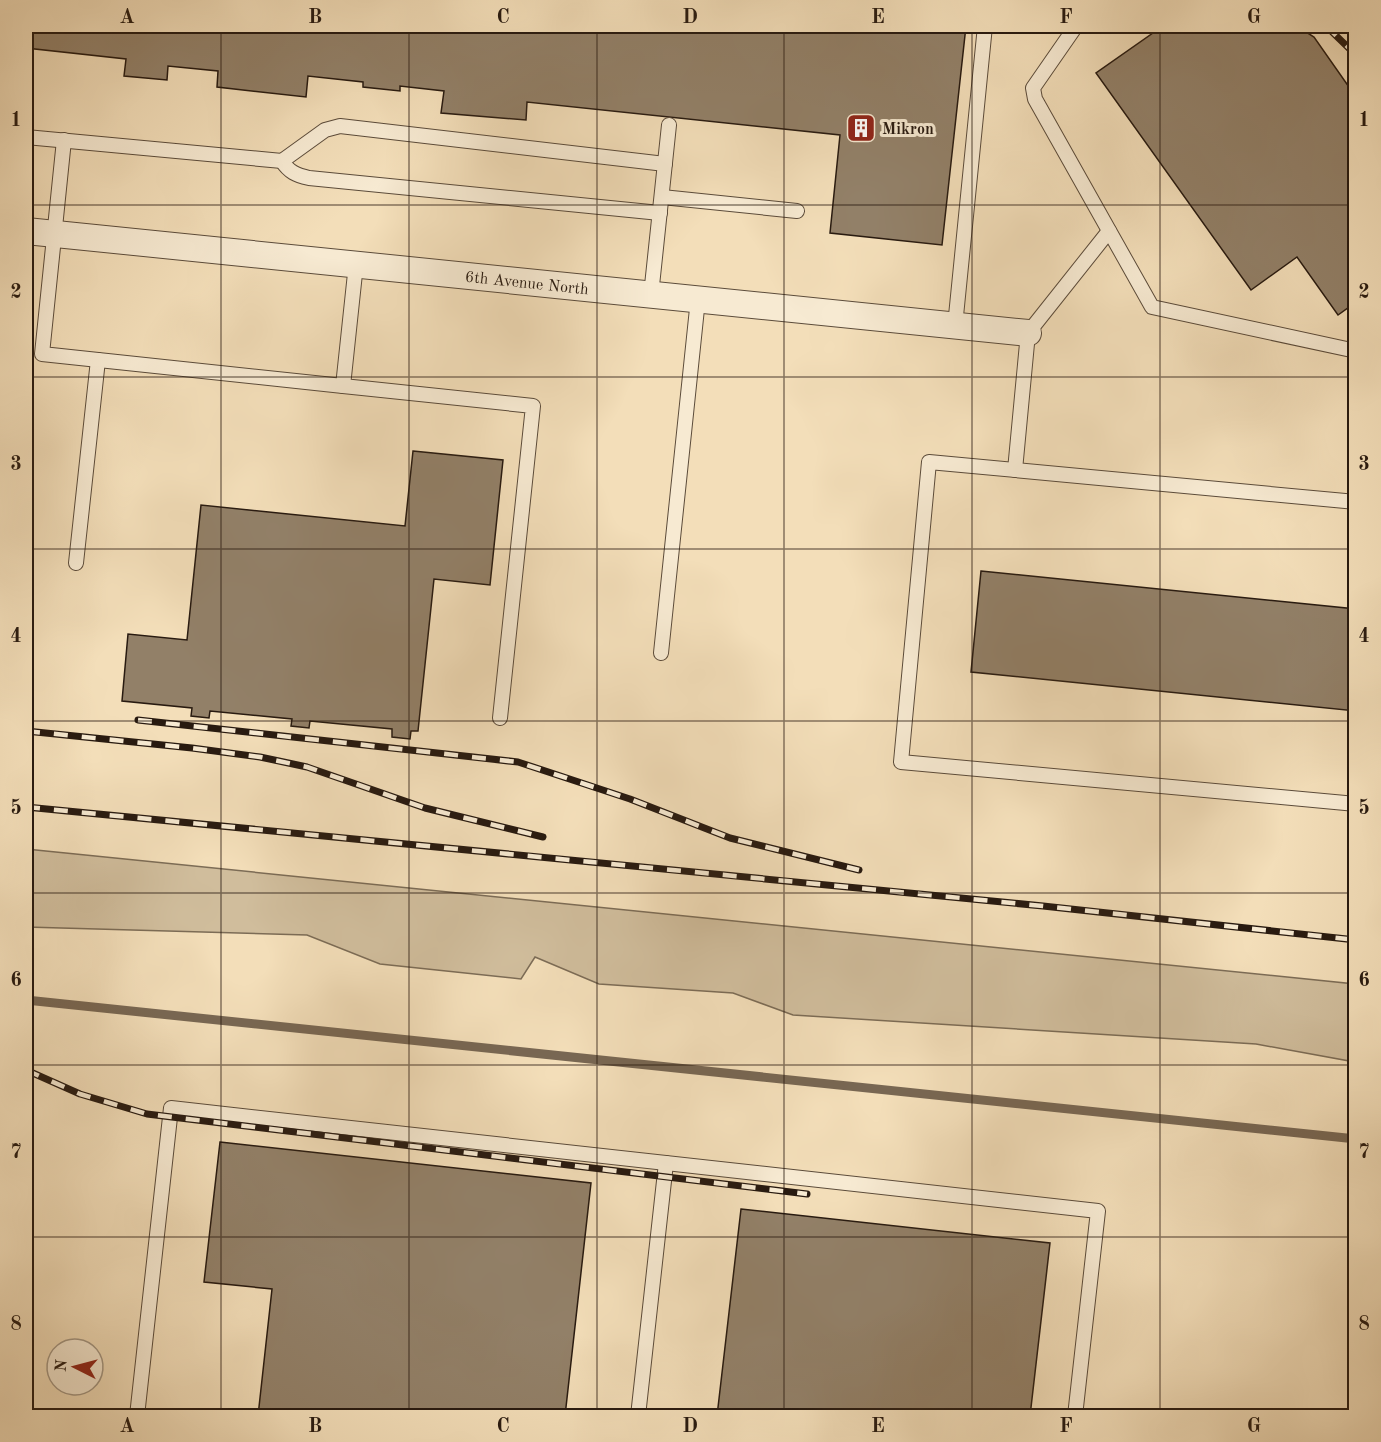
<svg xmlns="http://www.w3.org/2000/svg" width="1381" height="1442" font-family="'Old Standard TT',serif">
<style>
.green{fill:#d0bd9c;stroke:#7c6c56;stroke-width:1.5}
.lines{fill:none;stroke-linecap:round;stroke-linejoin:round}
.stream{stroke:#786753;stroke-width:9}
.building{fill:#928068;stroke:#281a10;stroke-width:1.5}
.lane-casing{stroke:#5b4b3a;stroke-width:16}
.street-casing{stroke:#5b4b3a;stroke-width:28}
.lane{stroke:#f7ead2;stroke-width:14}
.street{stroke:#f7ead2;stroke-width:26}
.rail-casing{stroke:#281a10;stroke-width:7}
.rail{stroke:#f7ead2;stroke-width:4.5;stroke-dasharray:14;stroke-linecap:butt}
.grid{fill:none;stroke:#281a10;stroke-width:1.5;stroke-opacity:0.55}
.labels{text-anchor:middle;stroke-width:6;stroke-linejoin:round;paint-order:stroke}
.poi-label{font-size:16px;font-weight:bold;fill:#281a10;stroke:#f7ead2;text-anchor:start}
.street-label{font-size:16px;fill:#281a10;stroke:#f7ead2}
.neatline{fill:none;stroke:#281a10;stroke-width:2}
.grid-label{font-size:20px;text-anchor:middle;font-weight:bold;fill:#281a10}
</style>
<rect width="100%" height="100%" fill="#f3deb9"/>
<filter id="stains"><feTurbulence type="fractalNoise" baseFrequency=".00333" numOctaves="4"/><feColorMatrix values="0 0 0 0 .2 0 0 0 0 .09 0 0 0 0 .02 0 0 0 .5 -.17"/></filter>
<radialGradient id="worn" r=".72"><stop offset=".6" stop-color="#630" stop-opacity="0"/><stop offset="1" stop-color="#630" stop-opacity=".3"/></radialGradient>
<polygon class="green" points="26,849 1355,984 1355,1062 1256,1044 793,1015 733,993 599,984 535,957 521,979 380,964 307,935 26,927"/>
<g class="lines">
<g class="stream">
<polyline points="26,1000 1356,1139"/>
<polyline points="26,1164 28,1168 26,1228"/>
</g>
</g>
<g class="building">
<polygon points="26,26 966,26 942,245 830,233 840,135 527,102 526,120 441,113 444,91 400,86 400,91 363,87 363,82 308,76 306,97 217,87 218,71 168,66 167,80 124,76 126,59 26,48"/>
<polygon points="1163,26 1297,26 1314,37 1356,97 1356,302 1338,315 1297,257 1251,290 1096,73"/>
<polygon points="26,151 32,151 30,171 26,171"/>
<polygon points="413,451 503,460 490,585 434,579 418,731 411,731 410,739 392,737 392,729 310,721 309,728 291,726 292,719 210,711 209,718 191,716 192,708 122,701 128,634 187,640 201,505 405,526"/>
<polygon points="981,571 1356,609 1356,711 971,672"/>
<polygon points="220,1142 591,1183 565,1416 258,1416 272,1289 204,1282"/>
<polygon points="741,1209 1050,1243 1030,1416 717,1416"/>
</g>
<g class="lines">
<g class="lane-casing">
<g id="lane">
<polyline points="1076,26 1033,88 1035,99 1152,307 1356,351"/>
<polyline points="26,137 282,161"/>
<polyline points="64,140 42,354 343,386"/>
<polyline points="662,197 797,211"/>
<path d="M 660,213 L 309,178 C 296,175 289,172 282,161 L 325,130 L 340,126 L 665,164"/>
<polyline points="356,264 343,386 533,406 500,718"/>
<polyline points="651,295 669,125"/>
<polyline points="955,326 985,26"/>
<polyline points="1015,470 1028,333 1109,231"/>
<polyline points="1356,502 929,462 901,762 1356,804"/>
<polyline points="76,563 98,360"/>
<polyline points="661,653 698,299"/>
<polyline points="137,1416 171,1108 1098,1211 1075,1416"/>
<polyline points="638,1416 666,1163"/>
</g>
</g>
<g class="street-casing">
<polyline id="street" points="26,231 1028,333"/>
</g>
<use href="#lane" class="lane"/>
<use href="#street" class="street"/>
<g class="rail-casing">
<g id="rail">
<polyline points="1326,26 1356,55"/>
<polyline points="138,720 518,762 630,799 730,838 859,870"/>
<polyline points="26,731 192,748 260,757 307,767 425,808 543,837"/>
<polyline points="26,807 1043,906 1356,940"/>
<polyline points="26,1070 80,1094 147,1114 807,1194"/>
</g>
</g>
<use href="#rail" class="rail"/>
</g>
<path class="grid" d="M 221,26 L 221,1416M 409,26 L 409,1416M 597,26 L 597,1416M 784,26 L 784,1416M 972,26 L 972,1416M 1160,26 L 1160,1416M 26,205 L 1356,205M 26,377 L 1356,377M 26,549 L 1356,549M 26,721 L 1356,721M 26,893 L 1356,893M 26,1065 L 1356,1065M 26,1237 L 1356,1237"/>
<defs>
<g id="building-square" transform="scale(1.5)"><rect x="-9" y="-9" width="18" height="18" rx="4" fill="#8f2418" stroke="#f7ead2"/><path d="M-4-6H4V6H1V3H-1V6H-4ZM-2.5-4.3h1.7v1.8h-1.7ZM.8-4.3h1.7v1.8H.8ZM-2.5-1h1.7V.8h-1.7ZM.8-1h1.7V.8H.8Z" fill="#fff"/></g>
</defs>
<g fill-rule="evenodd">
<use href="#building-square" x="861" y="128"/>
</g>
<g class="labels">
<g class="poi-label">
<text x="882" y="134">Mikron</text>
</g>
<g class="street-label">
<text transform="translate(527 282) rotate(6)" y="6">6th Avenue North</text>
</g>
</g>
<rect width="1381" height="1442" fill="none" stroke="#f3deb9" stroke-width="66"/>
<g transform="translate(75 1367) rotate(276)"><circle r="28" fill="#f7ead2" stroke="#a49784" stroke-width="1.5"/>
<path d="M0-4.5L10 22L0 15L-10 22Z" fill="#8f2418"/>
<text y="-9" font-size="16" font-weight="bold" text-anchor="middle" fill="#281a10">N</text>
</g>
<rect x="33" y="33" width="1315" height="1376" class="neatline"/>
<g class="grid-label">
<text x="127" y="23">A</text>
<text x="315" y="23">B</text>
<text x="503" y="23">C</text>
<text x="690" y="23">D</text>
<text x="878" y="23">E</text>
<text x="1066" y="23">F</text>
<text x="1254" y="23">G</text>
<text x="16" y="126">1</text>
<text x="1364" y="126">1</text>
<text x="16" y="298">2</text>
<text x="1364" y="298">2</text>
<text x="16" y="470">3</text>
<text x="1364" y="470">3</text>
<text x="16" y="642">4</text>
<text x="1364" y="642">4</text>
<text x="16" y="814">5</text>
<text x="1364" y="814">5</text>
<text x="16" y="986">6</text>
<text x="1364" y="986">6</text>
<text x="16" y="1158">7</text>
<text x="1364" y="1158">7</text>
<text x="16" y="1330">8</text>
<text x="1364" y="1330">8</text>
<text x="127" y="1432">A</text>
<text x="315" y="1432">B</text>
<text x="503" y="1432">C</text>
<text x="690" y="1432">D</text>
<text x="878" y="1432">E</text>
<text x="1066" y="1432">F</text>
<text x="1254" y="1432">G</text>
</g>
<rect width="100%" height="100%" filter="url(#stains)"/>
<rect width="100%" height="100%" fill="url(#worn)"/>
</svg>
